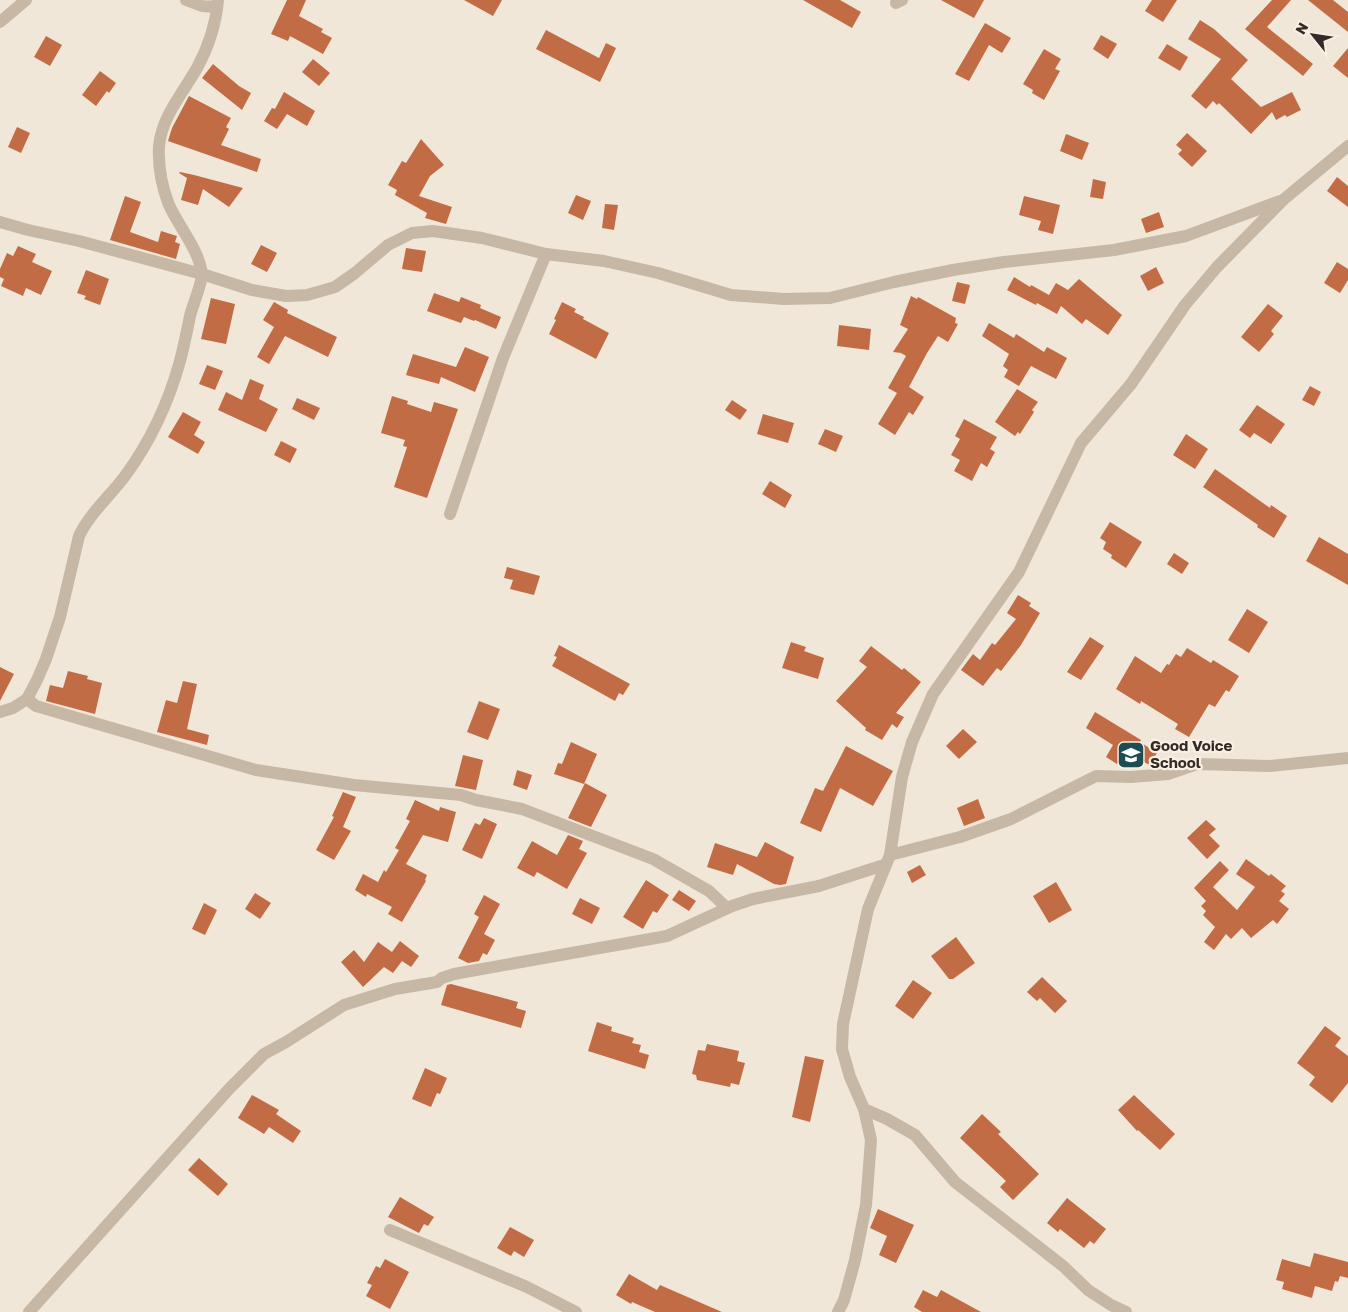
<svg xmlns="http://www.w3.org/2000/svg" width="1348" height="1312" font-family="'Golos Text',sans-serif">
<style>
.building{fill:#c26c45}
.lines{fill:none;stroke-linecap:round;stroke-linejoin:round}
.minor{stroke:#c7b7a5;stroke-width:12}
.labels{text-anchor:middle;stroke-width:4.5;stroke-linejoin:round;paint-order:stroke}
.poi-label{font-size:15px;font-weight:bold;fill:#342b26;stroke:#f8f0e5;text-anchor:start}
</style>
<rect width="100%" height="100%" fill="#f0e7d9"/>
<g class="building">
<polygon points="287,0 306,0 299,16 323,29 321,32 332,38 323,54 290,36 288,41 271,34"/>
<polygon points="464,0 502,0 493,16"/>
<polygon points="803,0 840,0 861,12 852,28"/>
<polygon points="941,0 984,0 974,18"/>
<polygon points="1152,0 1177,0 1163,22 1145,11"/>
<polygon points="1272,0 1291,0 1267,27 1313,64 1303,76 1245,29"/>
<polygon points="1308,0 1333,0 1348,12 1348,32"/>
<polygon points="1200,20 1214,29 1248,60 1231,79 1261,107 1292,92 1301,110 1287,117 1285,115 1276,120 1272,112 1251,134 1219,103 1217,105 1213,101 1206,109 1191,96 1221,59 1188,39"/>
<polygon points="985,23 1011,38 1002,53 989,45 969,81 955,74"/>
<polygon points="546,30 599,58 606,43 616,48 600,82 536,49"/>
<polygon points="1101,35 1117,44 1108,59 1093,49"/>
<polygon points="46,36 62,45 50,66 34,57"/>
<polygon points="1167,44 1188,57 1180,71 1158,58"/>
<polygon points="1348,48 1348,78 1333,66"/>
<polygon points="1044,49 1061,59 1055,69 1060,71 1044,100 1032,93 1033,90 1023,84"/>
<polygon points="313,59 330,73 319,86 302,72"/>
<polygon points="213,64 239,86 251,93 242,110 202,78"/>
<polygon points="100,71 116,83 109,93 107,91 96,106 82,95"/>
<polygon points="284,92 315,111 307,126 287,114 277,129 264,121 272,108 275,109"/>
<polygon points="189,96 231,118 226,127 229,129 221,145 261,159 257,172 168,141 172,128"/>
<polygon points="17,127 30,133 21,153 8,147"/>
<polygon points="1187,133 1207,151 1192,167 1178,154 1182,150 1176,145"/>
<polygon points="1066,134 1089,143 1082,160 1060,151"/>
<polygon points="421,139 444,165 430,176 419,196 452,207 446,224 425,218 427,213 395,195 397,190 388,185 402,161 406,163"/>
<polygon points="180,172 194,175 243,188 229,207 203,189 198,205 181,200 187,178 179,173"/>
<polygon points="1337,177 1348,186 1348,207 1327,191"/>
<polygon points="1093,179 1106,182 1103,199 1090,197"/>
<polygon points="576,195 591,201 583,220 568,213"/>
<polygon points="125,196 141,202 130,232 158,242 161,231 177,236 175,242 180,244 176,259 110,240"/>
<polygon points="1024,196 1060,205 1053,234 1038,230 1041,221 1019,215"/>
<polygon points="605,204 618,205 614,230 602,228"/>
<polygon points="1159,212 1164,227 1146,233 1141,219"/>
<polygon points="261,245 277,253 267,272 251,264"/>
<polygon points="18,246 36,254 32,262 52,271 41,295 26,288 23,296 1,286 4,279 0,277 0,269 7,253 13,256"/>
<polygon points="406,248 426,251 422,272 402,269"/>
<polygon points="1337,262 1348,269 1348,280 1340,293 1324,283"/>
<polygon points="1156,267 1164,283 1148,291 1140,276"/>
<polygon points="86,270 109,279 100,305 84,299 86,296 77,293"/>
<polygon points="1014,277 1030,287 1031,285 1049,295 1056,283 1068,290 1079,279 1122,315 1108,335 1086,319 1082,324 1061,306 1057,314 1037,303 1036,305 1007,290"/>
<polygon points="957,282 970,285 965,304 952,301"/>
<polygon points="434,293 459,302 461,297 481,305 480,308 501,317 496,329 475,320 474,321 464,317 461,323 427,311"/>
<polygon points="911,296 917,299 918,297 956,318 955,323 958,324 948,342 938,336 927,353 909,387 924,397 913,415 909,412 895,435 878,424 897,393 888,388 906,356 901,353 893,352 908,329 900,325"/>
<polygon points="211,298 235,304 226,344 201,339"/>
<polygon points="274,302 288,310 287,313 337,337 328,357 285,336 269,364 257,357 274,327 263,320"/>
<polygon points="562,302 576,309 574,312 584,317 583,319 609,333 596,359 549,334 556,320 554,319"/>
<polygon points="1268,304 1283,316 1271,331 1274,334 1259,352 1241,337"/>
<polygon points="989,323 1014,338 1016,334 1044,352 1047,347 1067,358 1056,379 1031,366 1019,386 1004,377 1008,370 1003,366 1009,354 982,336"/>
<polygon points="839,325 871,329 869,350 837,346"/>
<polygon points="465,347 489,357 475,392 441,377 439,384 406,375 413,354 456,367"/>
<polygon points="207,365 223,371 215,390 199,384"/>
<polygon points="250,379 264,385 259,399 278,409 266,432 218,410 226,392 242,400"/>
<polygon points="1310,386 1321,392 1314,406 1302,400"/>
<polygon points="1017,389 1038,402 1032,410 1034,412 1020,434 1018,432 1015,436 995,422"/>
<polygon points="392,396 408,401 407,404 431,412 434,402 458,409 427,498 394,487 407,447 403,446 405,440 381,433"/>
<polygon points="297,398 320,408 314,420 292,409"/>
<polygon points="732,400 747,410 740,420 725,410"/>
<polygon points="1257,405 1285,424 1271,444 1254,433 1250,438 1239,430"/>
<polygon points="183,412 201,422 194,435 205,442 198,454 168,437"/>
<polygon points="763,414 794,423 788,443 757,434"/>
<polygon points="964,419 997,437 990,449 995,452 987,467 981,463 972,481 954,471 960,460 951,455 960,439 955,436"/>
<polygon points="825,429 843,436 836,452 818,444"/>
<polygon points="1186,434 1208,449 1195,469 1173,455"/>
<polygon points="281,441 297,449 290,463 274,455"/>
<polygon points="1215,469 1270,508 1271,505 1287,516 1274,538 1257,527 1258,525 1203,487"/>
<polygon points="770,481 792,495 785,508 762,494"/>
<polygon points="1110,522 1142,542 1126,568 1111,558 1112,555 1103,549 1106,542 1100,538"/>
<polygon points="1319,537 1348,554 1348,585 1306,561"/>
<polygon points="1174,553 1189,563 1182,574 1167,564"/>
<polygon points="507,567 540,576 534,595 510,589 513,580 504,578"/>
<polygon points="1018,595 1031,603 1029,606 1040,613 1021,645 1001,671 997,668 983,686 961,670 973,654 980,660 992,643 995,645 1016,619 1007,613"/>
<polygon points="1247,609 1268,622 1249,653 1228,640"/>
<polygon points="1090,637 1104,646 1081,680 1067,672"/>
<polygon points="791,642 806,647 804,651 824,658 818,679 782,668"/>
<polygon points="559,645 630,684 623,695 619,693 615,701 552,666 557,657 554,656"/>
<polygon points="871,646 902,670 904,668 921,682 896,713 904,717 897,728 892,724 882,740 865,730 866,728 836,701 867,667 859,661"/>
<polygon points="1187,648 1211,663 1213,660 1239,676 1229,692 1226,690 1215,707 1209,704 1189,737 1175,729 1178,724 1141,701 1140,704 1116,689 1135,656 1161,673 1167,664 1169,665 1176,654 1181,657"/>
<polygon points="0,667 14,674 0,701"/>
<polygon points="68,671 88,676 87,679 102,683 95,714 46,701 50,685 63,688"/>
<polygon points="183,681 197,684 187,729 209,735 207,745 157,732 166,700 177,703"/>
<polygon points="479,701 500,709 488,740 467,732"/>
<polygon points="1095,712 1141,740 1140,742 1157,753 1149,765 1130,753 1124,762 1120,759 1117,764 1106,757 1113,745 1086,728"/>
<polygon points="963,729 977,742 959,759 946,746"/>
<polygon points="571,742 597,754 584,784 554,774 558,763 562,764"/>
<polygon points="846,746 893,771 873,806 840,788 821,832 800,823 815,788 823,791"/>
<polygon points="463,755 483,760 476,790 455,786"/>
<polygon points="517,770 532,775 527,790 513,785"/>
<polygon points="585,783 607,795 591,827 568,818"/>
<polygon points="343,792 356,797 343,827 351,831 334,860 316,850 334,817 332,816"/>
<polygon points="978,799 985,818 964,826 957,808"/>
<polygon points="415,800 439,811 440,807 456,812 448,842 423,835 406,864 427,875 425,880 426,881 402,922 388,914 392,907 367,894 366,897 355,890 363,874 378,882 384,870 386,872 399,850 395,848 410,821 406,819"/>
<polygon points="484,818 497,824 482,859 462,850 475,823 480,825"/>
<polygon points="1206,820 1216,829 1209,835 1220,846 1207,859 1187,838"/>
<polygon points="568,835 583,841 579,849 587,853 567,889 537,872 534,877 517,868 532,841 557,855"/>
<polygon points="765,842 794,857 786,884 780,885 774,884 737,864 733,875 707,867 715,843 757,857"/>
<polygon points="1246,859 1269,876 1271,874 1286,886 1281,891 1285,894 1279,901 1289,909 1277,924 1273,920 1251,938 1242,928 1231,939 1226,934 1214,950 1204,942 1215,927 1203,915 1206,911 1201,906 1206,901 1194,888 1220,861 1229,870 1213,887 1237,910 1255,887 1236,874"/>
<polygon points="920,865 926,875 912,883 907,872"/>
<polygon points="646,880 669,895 657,913 653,911 643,929 623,917"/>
<polygon points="1056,882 1072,910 1049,923 1033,896"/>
<polygon points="679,890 696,901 689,911 672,900"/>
<polygon points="255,893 271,903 260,919 245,909"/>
<polygon points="484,895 500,904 484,934 495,940 487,955 483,953 479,961 468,963 458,958 479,917 474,914"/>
<polygon points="580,898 600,908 592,924 572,914"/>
<polygon points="204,903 217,910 205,935 192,929"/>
<polygon points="956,937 975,963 953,979 949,979 931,956"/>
<polygon points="400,941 419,956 411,967 402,961 393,973 384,967 363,987 341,962 354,950 364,962 378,942 392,952"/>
<polygon points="1042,977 1067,1001 1055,1013 1040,998 1037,1001 1027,992"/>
<polygon points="913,980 932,993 913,1019 895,1006"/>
<polygon points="451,984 518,1002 516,1008 526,1011 521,1028 441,1005 447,985"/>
<polygon points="597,1022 612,1027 611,1031 634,1038 632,1043 641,1045 639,1052 649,1055 645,1069 588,1051"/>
<polygon points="1325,1026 1341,1038 1335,1046 1348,1056 1348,1083 1332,1103 1309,1085 1315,1077 1297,1063"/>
<polygon points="707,1044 739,1051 737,1061 745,1063 739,1085 731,1083 730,1087 697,1080 696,1075 692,1074 698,1050 705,1051"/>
<polygon points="805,1056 824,1060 810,1122 792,1117"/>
<polygon points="425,1068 447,1078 440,1094 437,1093 431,1107 412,1099"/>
<polygon points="252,1095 279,1110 276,1114 301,1131 293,1143 269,1127 264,1134 238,1118"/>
<polygon points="1134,1095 1175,1134 1160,1150 1138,1130 1137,1131 1118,1110"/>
<polygon points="982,1114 1001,1132 998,1134 1039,1174 1013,1200 1000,1187 1006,1181 960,1138"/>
<polygon points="199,1158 228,1184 218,1196 188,1170"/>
<polygon points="400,1197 434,1217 428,1226 424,1224 419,1233 388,1217"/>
<polygon points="1067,1198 1106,1229 1094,1244 1090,1241 1084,1248 1060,1229 1058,1232 1047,1223"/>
<polygon points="878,1209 914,1225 896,1263 879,1255 887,1236 870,1228"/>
<polygon points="510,1227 534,1240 524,1257 514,1251 511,1256 497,1248"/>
<polygon points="1314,1253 1348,1262 1348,1278 1340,1276 1338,1282 1335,1281 1332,1291 1315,1286 1312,1298 1282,1289 1284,1282 1276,1280 1282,1259 1310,1267"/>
<polygon points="385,1259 409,1272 390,1309 366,1296 372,1285 367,1283 376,1266 380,1268"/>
<polygon points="629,1274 657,1290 660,1285 722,1312 655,1312 632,1302 631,1304 616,1295"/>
<polygon points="923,1290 937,1297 941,1290 981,1312 922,1312 914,1307"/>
</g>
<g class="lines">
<g class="minor">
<polyline points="186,0 202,6 217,7"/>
<polyline points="896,3 902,0"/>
<polyline points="0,22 26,0"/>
<polyline points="0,222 28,230 79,241 202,274 252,290 286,296 307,295 335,287 355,273 388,245 412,233 433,231 482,238 546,254 604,261 658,273 731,295 784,299 830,298 894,282 953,270 1004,262 1114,250 1186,236 1280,201"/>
<polyline points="450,514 503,358 546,254"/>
<polyline points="27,699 36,706 256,770 354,785 461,795 476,800 522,809 653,859 709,891 727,908"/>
<path d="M 0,712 L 13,708 L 27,699 L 37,680 L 46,659 L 60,617 L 79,536 C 90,513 110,496 125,476 C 150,442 169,401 180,361 C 184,346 187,331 190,316 C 192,307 203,281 202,273 C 198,248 179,227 169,205 C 162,187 158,165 159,146 C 162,116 183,93 197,68 C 208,48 216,23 218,0"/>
<polyline points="890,855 960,837 1011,819 1096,776 1131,777 1168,774 1197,764 1270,766 1348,758"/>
<polyline points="390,1230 527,1287 576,1312"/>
<polyline points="29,1312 229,1089 264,1054 286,1042 344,1005 395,989 437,982 442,978 454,974 667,936 732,906 753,899 819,886 884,865"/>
<polyline points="838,1312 844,1300 855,1260 866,1205 871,1140 864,1109"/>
<polyline points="1126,1312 1111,1305 1088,1290 1063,1266 955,1182 915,1135 887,1119 864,1109 850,1077 842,1049 843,1024 868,909 890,855 902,777 912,742 933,694 1019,572 1081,443 1131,384 1185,305 1217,267 1283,200 1348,146"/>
</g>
</g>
<defs>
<g id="school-square" transform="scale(1.4375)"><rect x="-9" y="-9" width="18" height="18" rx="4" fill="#1d4c53" stroke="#f8f0e5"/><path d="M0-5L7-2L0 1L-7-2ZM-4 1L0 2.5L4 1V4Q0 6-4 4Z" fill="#fff"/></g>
</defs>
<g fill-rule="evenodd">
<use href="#school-square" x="1131" y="755"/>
</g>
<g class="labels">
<g class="poi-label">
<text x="1150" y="751">Good Voice<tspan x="1150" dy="17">School</tspan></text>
</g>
</g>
<g transform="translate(1313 35) rotate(300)" stroke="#f8f0e5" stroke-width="4" paint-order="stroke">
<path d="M0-4L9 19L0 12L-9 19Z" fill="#342b26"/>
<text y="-8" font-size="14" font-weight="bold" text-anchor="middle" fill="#342b26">N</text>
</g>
</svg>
